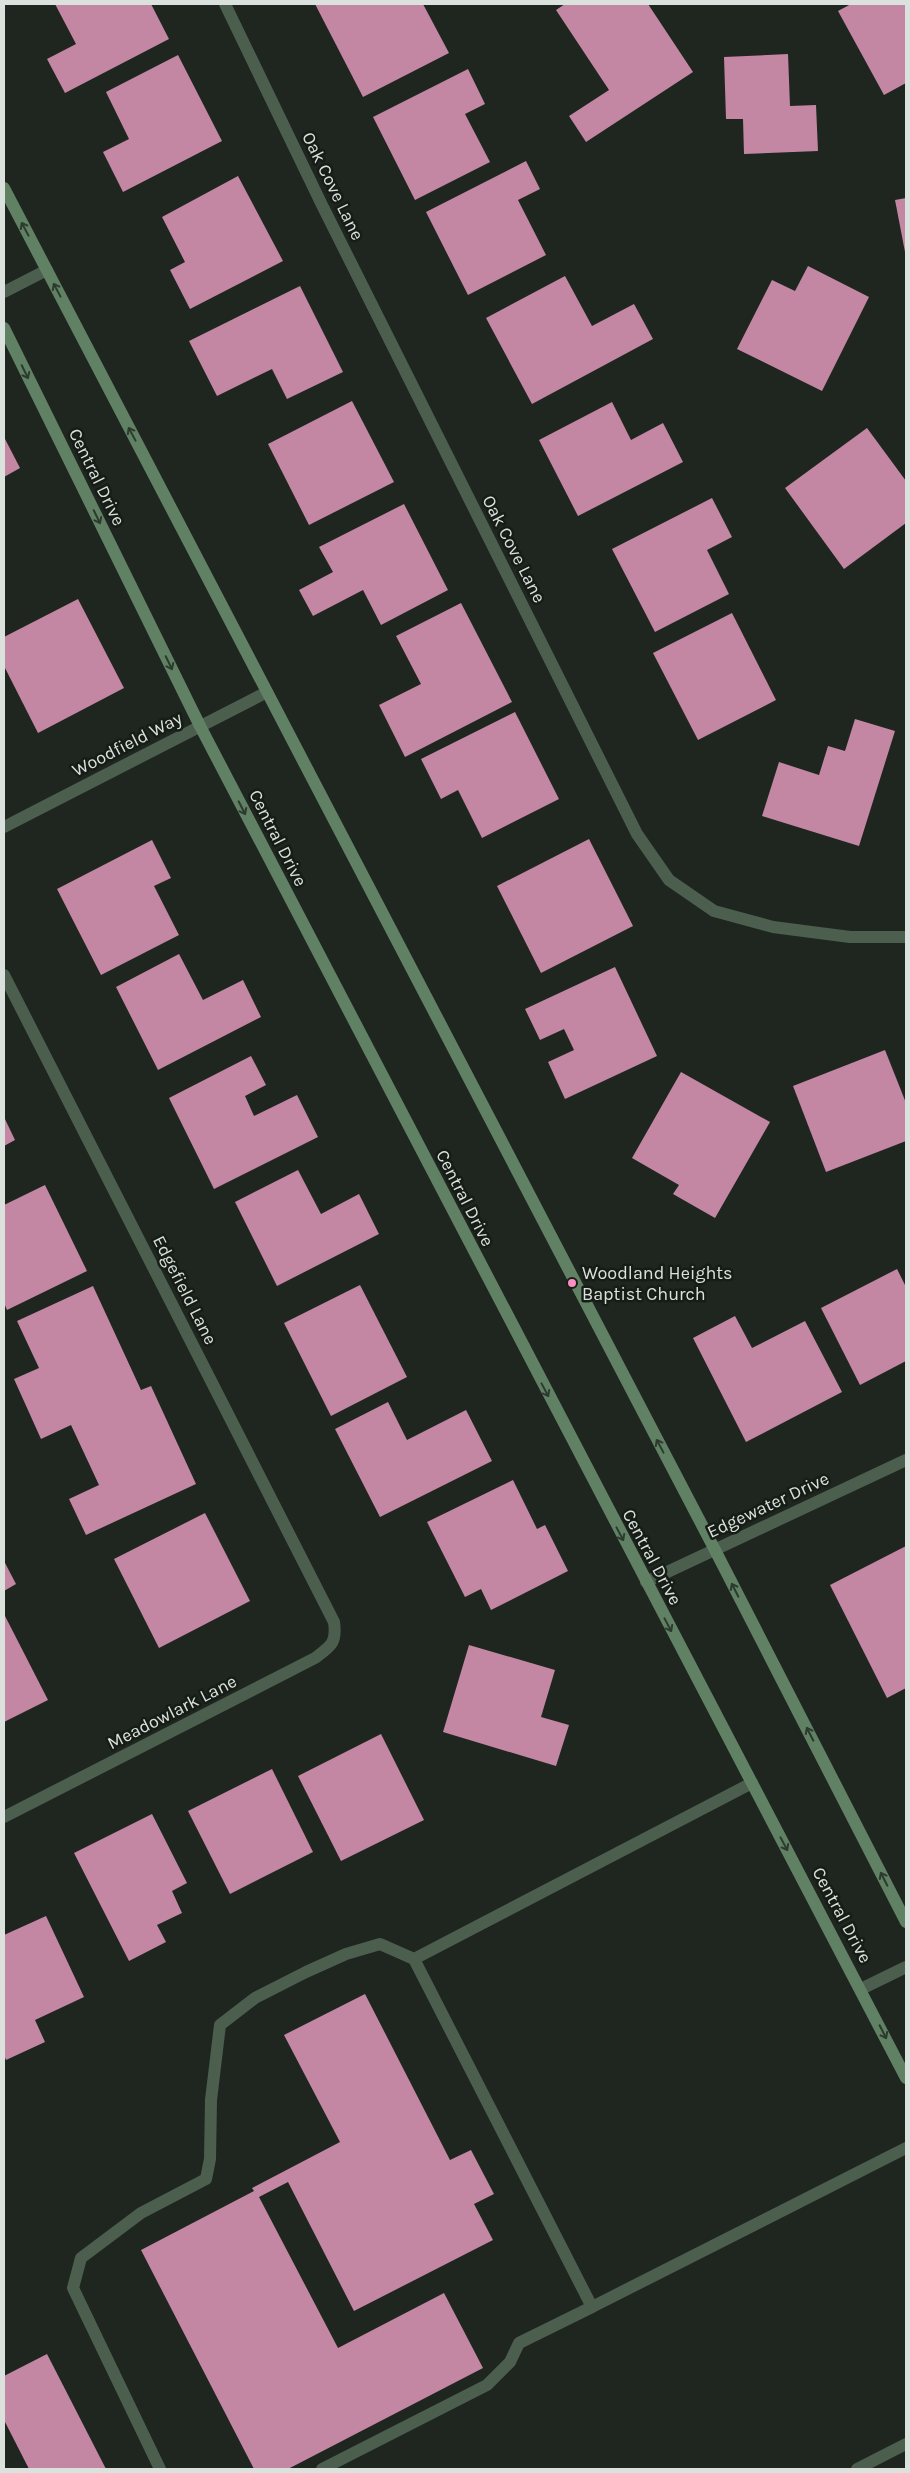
<svg xmlns="http://www.w3.org/2000/svg" width="910" height="2473" font-family="Karla,sans-serif">
<style>
.building{fill:#c387a3}
.lines{fill:none;stroke-linecap:round;stroke-linejoin:round}
.lane{stroke:#4c5f4e;stroke-width:12}
.street{stroke:#4c5f4e;stroke-width:12}
.secondary{stroke:#618165;stroke-width:12}
.oneway{stroke:#2c3b2e}
.poi-dot{fill:#fb8fc3;stroke:#151d16;stroke-width:2}
.labels{text-anchor:middle;stroke-width:5;stroke-linejoin:round;paint-order:stroke}
.street-label{font-size:18px;fill:#dbe1dc;stroke:#151d16}
.poi-label{font-size:18px;fill:#dbe1dc;stroke:#151d16;text-anchor:start}
</style>
<rect width="100%" height="100%" fill="#1e261f"/>
<g class="building">
<polygon points="55,4 151,4 169,39 65,93 47,59 76,44"/>
<polygon points="315,4 423,4 449,53 363,97"/>
<polygon points="565,4 648,4 693,72 586,142 569,116 609,90 556,10"/>
<polygon points="851,4 906,4 906,83 884,95 838,11"/>
<polygon points="788,54 790,106 816,105 818,151 744,154 743,119 726,119 724,57"/>
<polygon points="178,55 222,141 123,192 103,152 129,139 106,92"/>
<polygon points="468,69 485,104 465,114 490,162 415,200 373,117"/>
<polygon points="526,161 540,189 518,200 546,255 468,295 426,212"/>
<polygon points="238,176 283,261 190,309 170,270 185,262 162,217"/>
<polygon points="906,198 906,252 905,252 895,200"/>
<polygon points="808,266 869,297 822,391 737,349 772,280 795,291"/>
<polygon points="565,276 592,326 634,304 653,339 532,404 486,318"/>
<polygon points="300,286 343,372 287,399 272,369 217,396 189,341"/>
<polygon points="352,401 394,482 309,525 268,444"/>
<polygon points="612,402 631,440 663,423 683,462 578,516 539,440"/>
<polygon points="867,428 906,481 906,523 844,569 785,488"/>
<polygon points="4,437 20,468 4,477"/>
<polygon points="712,498 732,537 707,550 729,594 655,632 612,549"/>
<polygon points="404,504 448,590 381,625 363,590 313,616 299,590 333,572 319,547"/>
<polygon points="78,599 124,688 38,733 4,666 4,637"/>
<polygon points="461,603 512,702 405,757 379,705 421,684 396,636"/>
<polygon points="732,613 776,700 698,740 653,653"/>
<polygon points="515,712 559,799 482,838 458,790 441,799 421,759"/>
<polygon points="855,719 895,731 859,846 762,816 779,762 819,775 828,746 845,751"/>
<polygon points="589,839 633,926 541,973 497,886"/>
<polygon points="152,840 171,878 154,886 179,935 101,975 57,889"/>
<polygon points="179,954 203,1000 243,980 261,1017 158,1070 116,987"/>
<polygon points="615,967 657,1056 565,1099 548,1062 574,1050 564,1029 540,1040 525,1009"/>
<polygon points="885,1050 906,1103 906,1141 826,1172 793,1086"/>
<polygon points="251,1056 266,1085 245,1096 254,1116 297,1095 318,1137 214,1189 169,1098"/>
<polygon points="681,1072 770,1122 715,1218 673,1194 679,1185 632,1158"/>
<polygon points="4,1117 15,1140 4,1146"/>
<polygon points="298,1170 321,1214 359,1194 379,1234 277,1286 235,1202"/>
<polygon points="45,1185 87,1271 7,1310 4,1303 4,1205"/>
<polygon points="897,1269 906,1287 906,1361 860,1385 821,1308"/>
<polygon points="360,1285 407,1377 331,1416 284,1323"/>
<polygon points="93,1286 141,1390 151,1386 196,1484 86,1535 69,1499 99,1485 71,1425 41,1439 14,1379 39,1368 17,1321"/>
<polygon points="735,1316 752,1348 805,1321 842,1392 746,1442 693,1338"/>
<polygon points="388,1402 407,1440 466,1410 492,1461 380,1517 335,1429"/>
<polygon points="513,1480 537,1529 545,1525 568,1571 491,1610 481,1589 465,1597 427,1522"/>
<polygon points="205,1513 250,1601 159,1648 114,1559"/>
<polygon points="906,1546 906,1688 887,1698 830,1585"/>
<polygon points="4,1561 16,1584 4,1591"/>
<polygon points="4,1614 48,1700 4,1722"/>
<polygon points="469,1645 555,1670 541,1717 569,1725 556,1766 443,1732"/>
<polygon points="381,1734 424,1820 341,1861 298,1776"/>
<polygon points="272,1769 313,1852 230,1894 188,1811"/>
<polygon points="152,1814 187,1883 172,1891 182,1913 157,1925 166,1942 129,1961 74,1853"/>
<polygon points="46,1916 84,1997 35,2020 45,2042 6,2060 4,2055 4,1935"/>
<polygon points="365,1994 450,2160 471,2150 494,2194 474,2204 493,2240 354,2311 288,2182 259,2197 338,2348 444,2293 483,2368 288,2469 254,2469 141,2250 254,2191 252,2188 340,2142 284,2035"/>
<polygon points="47,2354 106,2469 29,2469 4,2420 4,2376"/>
</g>
<g class="lines">
<g class="lane">
<polyline points="752,1783 414,1959 592,2307 906,2148"/>
<polyline points="160,2469 73,2288 81,2258 141,2213 206,2179 210,2159 211,2100 220,2025 255,1998 306,1972 346,1954 380,1944 414,1959"/>
<polyline points="322,2469 487,2385 510,2362 519,2343 592,2307"/>
</g>
<g class="street">
<polyline points="225,4 322,205 637,834 669,880 714,911 773,927 850,937 906,937"/>
<polyline points="4,292 47,270"/>
<polyline points="4,827 267,692"/>
<path d="M 4,975 L 334,1622 C 337,1643 331,1646 315,1658 L 4,1817"/>
<polyline points="646,1582 906,1460"/>
<polyline points="861,1989 906,1967"/>
<polyline points="857,2469 906,2444"/>
</g>
<g class="secondary">
<polyline points="4,188 715,1550 906,1922"/>
<polyline points="4,328 200,726 906,2078"/>
</g>
</g>
<defs><path id="oneway-shaft" d="M-6 0H5M1.5-3L5.5 0L1.5 3" fill="none" stroke-width="1.6" stroke-linecap="round" stroke-linejoin="round" transform="scale(1.25)"/></defs>
<g class="oneway">
<use href="#oneway-shaft" transform="translate(25 229) rotate(-118)"/>
<use href="#oneway-shaft" transform="translate(57 290) rotate(-118)"/>
<use href="#oneway-shaft" transform="translate(25 372) rotate(64)"/>
<use href="#oneway-shaft" transform="translate(132 434) rotate(-118)"/>
<use href="#oneway-shaft" transform="translate(97 517) rotate(64)"/>
<use href="#oneway-shaft" transform="translate(169 663) rotate(64)"/>
<use href="#oneway-shaft" transform="translate(242 808) rotate(63)"/>
<use href="#oneway-shaft" transform="translate(545 1390) rotate(62)"/>
<use href="#oneway-shaft" transform="translate(660 1446) rotate(-118)"/>
<use href="#oneway-shaft" transform="translate(620 1534) rotate(62)"/>
<use href="#oneway-shaft" transform="translate(735 1590) rotate(-117)"/>
<use href="#oneway-shaft" transform="translate(668 1625) rotate(62)"/>
<use href="#oneway-shaft" transform="translate(810 1734) rotate(-117)"/>
<use href="#oneway-shaft" transform="translate(784 1844) rotate(62)"/>
<use href="#oneway-shaft" transform="translate(884 1879) rotate(-117)"/>
<use href="#oneway-shaft" transform="translate(883 2032) rotate(63)"/>
</g>
<circle class="poi-dot" cx="572" cy="1283" r="5"/>
<g class="labels">
<g class="street-label">
<text transform="translate(333 186) rotate(64)" y="6">Oak Cove Lane</text>
<text transform="translate(97 477) rotate(64)" y="6">Central Drive</text>
<text transform="translate(514 549) rotate(63)" y="6">Oak Cove Lane</text>
<text transform="translate(127 744) rotate(-27)" y="6">Woodfield Way</text>
<text transform="translate(278 838) rotate(63)" y="6">Central Drive</text>
<text transform="translate(465 1198) rotate(63)" y="6">Central Drive</text>
<text transform="translate(185 1290) rotate(63)" y="6">Edgefield Lane</text>
<text transform="translate(768 1505) rotate(-25)" y="6">Edgewater Drive</text>
<text transform="translate(652 1557) rotate(62)" y="6">Central Drive</text>
<text transform="translate(172 1712) rotate(-27)" y="6">Meadowlark Lane</text>
<text transform="translate(842 1915) rotate(62)" y="6">Central Drive</text>
</g>
<g class="poi-label">
<text x="582" y="1279">Woodland Heights<tspan x="582" dy="21">Baptist Church</tspan></text>
</g>
</g>
<rect width="910" height="2473" fill="none" stroke="#dbe1dc" stroke-width="10"/>
</svg>
